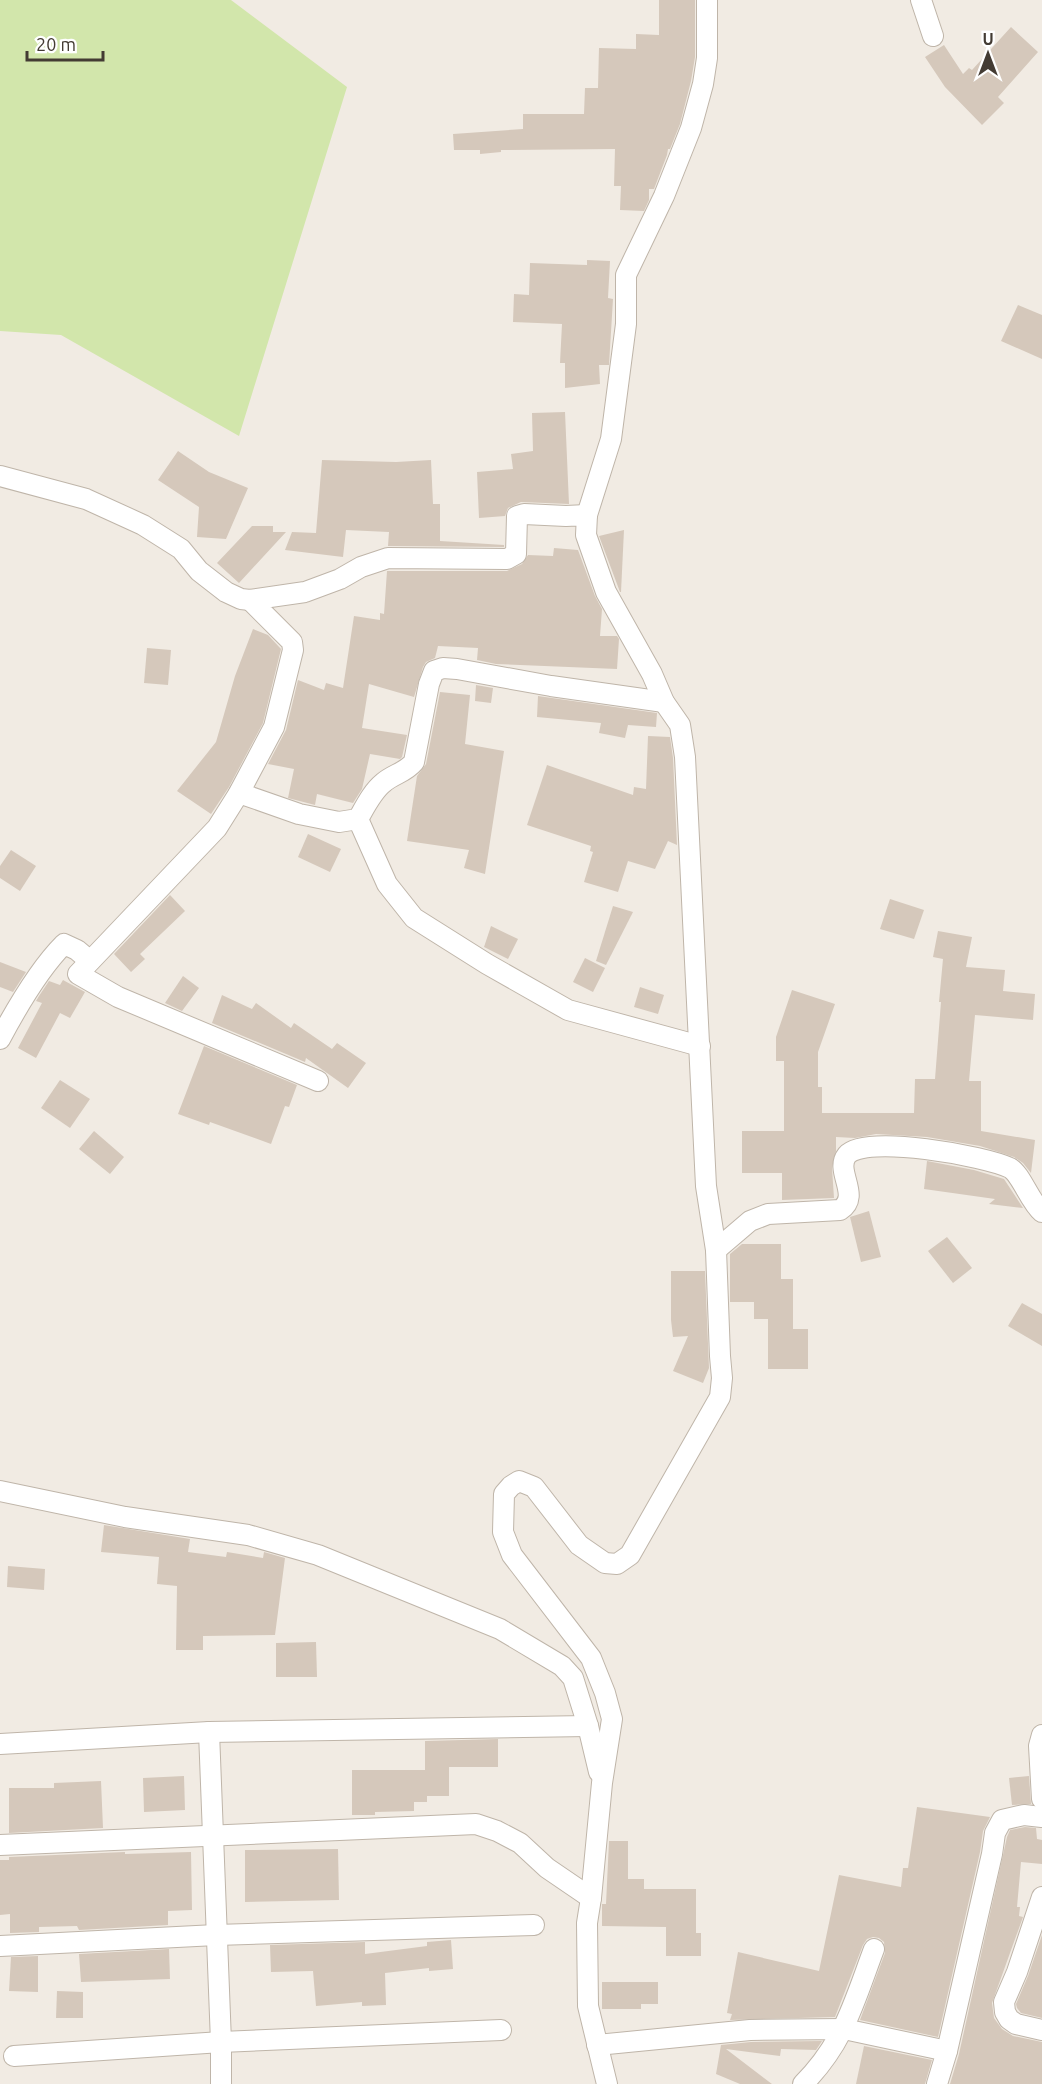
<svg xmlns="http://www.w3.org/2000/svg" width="1042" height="2084" font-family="Ubuntu,sans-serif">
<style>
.green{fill:#d2e6ab}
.building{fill:#d5c8bb}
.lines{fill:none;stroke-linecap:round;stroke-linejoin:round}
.minor-casing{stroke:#bfb5a9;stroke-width:22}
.minor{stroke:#fff;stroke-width:20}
</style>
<rect width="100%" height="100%" fill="#f1ebe3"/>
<polygon class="green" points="0,0 231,0 347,87 239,436 61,335 0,331"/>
<g class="building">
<polygon points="659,0 695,0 695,57 691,81 680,124 670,149 668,149 667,155 654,189 649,189 649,200 644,211 620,210 621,186 614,186 615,149 501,150 501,152 480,154 480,150 454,150 453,134 523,129 523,114 584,114 585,88 598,88 599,48 636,49 636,34 659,35"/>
<polygon points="1011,27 1038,52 998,97 1004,103 982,125 945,87 925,57 944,45 963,74 969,68 972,70"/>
<polygon points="587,260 610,261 608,298 613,299 609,365 599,365 600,384 565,388 565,363 560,363 562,324 513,322 514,294 529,295 530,263 587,265"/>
<polygon points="1018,305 1042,315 1042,359 1001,341"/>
<polygon points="565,412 569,504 521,502 508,508 505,516 479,518 477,472 513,469 511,454 533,451 532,413"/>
<polygon points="178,451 209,472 248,488 226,539 197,537 199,507 158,480"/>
<polygon points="322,460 396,462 431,460 433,504 440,504 440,541 504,545 504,547 388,546 389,532 346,530 343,557 285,550 292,532 316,533"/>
<polygon points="252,526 273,526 273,532 286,532 239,583 217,563"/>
<polygon points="624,530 621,592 620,592 599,536"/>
<polygon points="554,548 578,550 595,596 602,609 600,636 617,636 619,639 617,669 496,664 477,660 478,648 438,646 435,658 426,662 423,667 414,697 369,684 362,728 407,735 402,757 400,759 370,754 362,789 353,803 317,794 315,805 288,798 294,769 268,764 286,730 298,680 324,690 326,683 343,688 354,616 380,620 380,613 384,614 387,571 507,571 522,564 528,555 553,556"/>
<polygon points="253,629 268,635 281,649 263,723 229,787 211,814 177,791 216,742 235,676"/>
<polygon points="147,648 171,650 168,685 144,683"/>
<polygon points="476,685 493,688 491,703 475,701"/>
<polygon points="440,692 470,695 465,744 504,751 485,874 464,868 469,850 407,841 417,776 426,764"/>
<polygon points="538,696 657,713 656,727 628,725 625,738 599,733 601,723 537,717"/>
<polygon points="648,736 670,737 673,758 677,845 668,841 655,869 628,861 618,892 584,882 593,852 590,851 591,846 527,825 547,765 633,795 634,787 646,789"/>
<polygon points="308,834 341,849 330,872 298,857"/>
<polygon points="11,850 36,866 20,891 0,878 0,866"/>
<polygon points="170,895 185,911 140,954 145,959 131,972 114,954"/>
<polygon points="890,899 924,910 914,939 880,929"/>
<polygon points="613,906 633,912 606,965 596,961"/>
<polygon points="491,926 518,939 508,959 484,947"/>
<polygon points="938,931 972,937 966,967 1005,970 1003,991 1035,994 1033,1020 975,1015 969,1081 981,1081 981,1131 1035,1140 1031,1173 1023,1163 1014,1157 980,1146 927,1137 876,1134 855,1138 836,1137 836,1151 832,1168 834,1198 782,1200 782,1173 742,1173 742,1131 784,1131 784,1061 776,1061 776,1037 792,990 835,1004 818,1052 818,1087 822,1087 822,1113 914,1113 915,1079 935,1079 941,1002 939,1002 943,959 933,957"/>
<polygon points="585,958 605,968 593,992 573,982"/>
<polygon points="0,962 26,972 13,992 0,987"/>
<polygon points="183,976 199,988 182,1011 165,1003"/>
<polygon points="63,980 85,992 70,1018 60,1013 36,1058 18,1048 42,1003 36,1001 39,996 49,981 60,985"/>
<polygon points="640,987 664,995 658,1014 634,1007"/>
<polygon points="222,995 252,1009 256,1003 291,1028 294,1023 332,1049 337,1043 366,1063 348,1088 306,1058 305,1062 212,1023"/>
<polygon points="204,1046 297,1085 289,1107 285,1106 271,1144 210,1122 209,1125 178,1114"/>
<polygon points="60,1080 90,1099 70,1128 41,1108"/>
<polygon points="94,1131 124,1157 110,1174 79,1149"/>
<polygon points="927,1161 974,1170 1004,1179 1023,1208 989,1204 995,1199 924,1189"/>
<polygon points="869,1211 881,1257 861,1262 850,1217"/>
<polygon points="947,1237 972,1268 953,1283 928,1251"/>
<polygon points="742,1244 781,1244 781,1279 793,1279 793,1329 808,1329 808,1369 768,1369 768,1319 754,1319 754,1302 730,1302 730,1254"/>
<polygon points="671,1271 705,1271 709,1368 703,1383 673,1371 688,1336 673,1337 671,1320"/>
<polygon points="1022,1303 1042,1314 1042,1346 1008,1326"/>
<polygon points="104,1525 190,1539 188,1552 226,1557 227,1552 263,1558 264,1552 285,1558 275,1635 203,1636 203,1650 176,1650 177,1586 157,1584 159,1557 101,1552"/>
<polygon points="8,1566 45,1569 44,1590 7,1587"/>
<polygon points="316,1642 317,1677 276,1677 276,1643"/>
<polygon points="498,1739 498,1767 449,1767 449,1796 427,1796 427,1802 414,1802 414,1811 375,1812 375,1815 352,1815 352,1770 425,1770 425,1741"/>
<polygon points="184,1776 185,1810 144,1812 143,1778"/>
<polygon points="1029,1776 1031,1804 1012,1805 1009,1778"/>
<polygon points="101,1781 103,1828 9,1833 9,1788 54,1788 54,1783"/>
<polygon points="917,1807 990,1817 983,1831 980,1852 938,2037 860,2020 885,1953 884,1942 879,1938 873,1937 867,1939 863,1945 835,2017 730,2020 732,2014 727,2013 738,1952 819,1971 839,1875 901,1887 903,1868 908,1868"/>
<polygon points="1025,1827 1036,1828 1037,1839 1042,1840 1042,1864 1021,1862 1017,1907 1020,1907 1019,1916 1023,1917 992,2003 994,2018 1002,2029 1013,2036 1042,2042 1042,2084 950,2084 959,2054 1007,1837 1010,1830"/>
<polygon points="609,1841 628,1841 628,1879 644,1879 644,1889 696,1889 696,1933 701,1933 701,1956 666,1956 666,1927 602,1926 602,1904 606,1904"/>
<polygon points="338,1849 339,1900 245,1902 245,1850"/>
<polygon points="125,1852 125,1854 191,1852 192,1910 168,1911 168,1925 79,1930 77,1926 39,1927 39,1932 10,1933 10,1914 0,1915 0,1860 9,1860 9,1857"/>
<polygon points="1042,1935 1042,2018 1021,2013 1017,2008 1016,2004 1028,1976"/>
<polygon points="451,1940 453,1969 429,1971 429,1968 385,1973 386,2005 362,2006 362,2002 316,2006 313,1971 271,1972 270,1945 365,1942 365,1954 427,1946 427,1942"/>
<polygon points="169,1949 170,1979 81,1982 79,1954"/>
<polygon points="38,1956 38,1992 9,1991 11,1957"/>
<polygon points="602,1982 658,1982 658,2004 641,2004 641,2009 602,2009"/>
<polygon points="57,1991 83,1992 83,2018 56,2018"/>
<polygon points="822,2041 816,2050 781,2049 780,2056 726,2049 772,2084 740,2084 716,2074 721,2045 751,2042"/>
<polygon points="864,2046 932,2060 925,2084 856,2084"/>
</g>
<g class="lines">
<g class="minor-casing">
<g id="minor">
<polyline points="921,0 933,36"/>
<polyline points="0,476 86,499 143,525 181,549 199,571 226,592 241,599 250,600"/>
<polyline points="587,515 611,439 626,324 626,275 664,196 691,128 703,84 707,58 707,0"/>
<path d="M 239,793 L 299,814 L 339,822 L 358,819 C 365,807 372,792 383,783 C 393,774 405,773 414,762 L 429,684 L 434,671 L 443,668 L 457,669 L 551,686 L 664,702"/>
<polyline points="358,819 387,884 414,918 487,964 568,1010 700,1046"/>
<path d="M 0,1039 C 16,1009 40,968 64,944 L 77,950 L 90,961"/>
<polyline points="318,1081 118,997 78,974 217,828 239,793 274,727 293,650 292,642 250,600 305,592 340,579 361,567 388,558 507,559 516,554 517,516 524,514 566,516 587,515 586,535 606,592 652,674 664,702 680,725 685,757 706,1186 716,1250 720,1356 722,1378 720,1397 630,1555 617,1564 605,1563 579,1545 534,1487 519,1481 511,1486 504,1494 503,1532 512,1555 591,1658 605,1693 612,1719 602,1783 591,1898 587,1923 588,2006 607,2084"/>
<path d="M 716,1250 L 750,1221 L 768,1214 L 840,1210 C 862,1196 834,1171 847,1155 C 864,1134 986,1156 1010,1168 C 1021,1174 1030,1202 1042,1212"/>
<polyline points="0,1491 125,1517 248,1535 318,1555 500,1629 562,1666 573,1678 588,1726 599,1772"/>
<polyline points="209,1732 221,2042 221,2084"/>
<polyline points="1042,1735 1039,1746 1042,1799"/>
<polyline points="0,1744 209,1732 588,1726"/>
<polyline points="0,1845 476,1824 497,1831 520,1843 547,1868 591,1898"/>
<polyline points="1042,1897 1017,1972 1004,2002 1005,2012 1009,2019 1016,2024 1042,2030"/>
<polyline points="0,1946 216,1935 534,1925"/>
<polyline points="597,2045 750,2030 844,2029 947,2051"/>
<polyline points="14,2056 221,2042 501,2030"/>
<path d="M 803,2084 C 844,2043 854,2002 874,1949"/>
<polyline points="937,2084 947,2051 992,1854 995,1833 1002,1820 1024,1815 1042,1817"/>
</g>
</g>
<use href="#minor" class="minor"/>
</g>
<g transform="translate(988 54)" stroke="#ffffff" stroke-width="4.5" paint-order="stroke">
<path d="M0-4.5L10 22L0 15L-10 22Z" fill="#433b33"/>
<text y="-9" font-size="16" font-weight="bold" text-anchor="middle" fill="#433b33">U</text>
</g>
<path d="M27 51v9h76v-9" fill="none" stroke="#433b33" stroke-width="3"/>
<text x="36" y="51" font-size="18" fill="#433b33" stroke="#ffffff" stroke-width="4.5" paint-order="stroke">20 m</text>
</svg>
